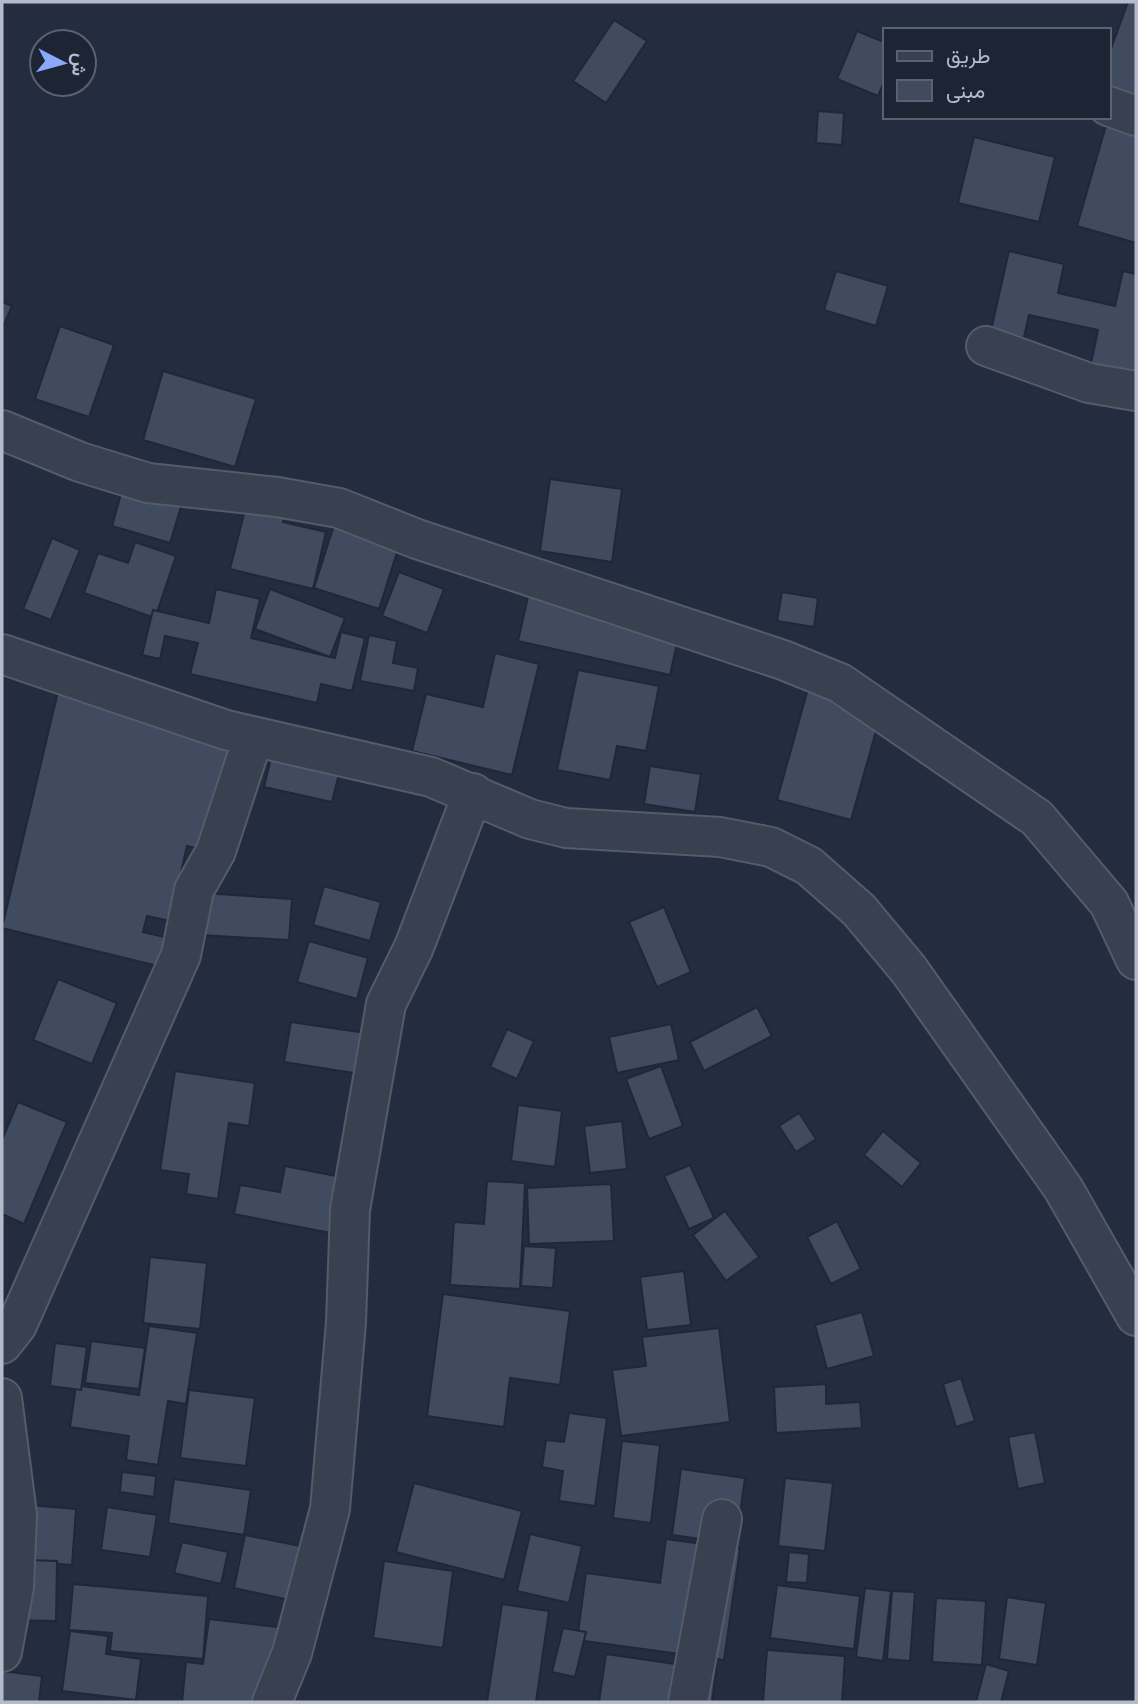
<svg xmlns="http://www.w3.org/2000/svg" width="1138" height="1704" font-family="Ubuntu,Vazirmatn,sans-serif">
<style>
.building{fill:#404b60;stroke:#202737;stroke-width:2}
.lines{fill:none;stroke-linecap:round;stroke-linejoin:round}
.minor-casing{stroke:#545b6b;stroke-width:42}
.minor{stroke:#394050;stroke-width:38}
</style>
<rect width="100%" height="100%" fill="#242d40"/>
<g class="building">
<polygon points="1128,2 1136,2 1136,103 1108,92 1108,57"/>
<polygon points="614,20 647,41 606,103 573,81"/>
<polygon points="857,31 884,42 884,82 878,96 837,79"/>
<polygon points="818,111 844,113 842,145 816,143"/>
<polygon points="1109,115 1136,123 1136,243 1077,226"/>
<polygon points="974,137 1055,157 1039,222 958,203"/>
<polygon points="1009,251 1064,264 1058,293 1115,306 1123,271 1136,274 1136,379 1090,368 1098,330 1029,315 1022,346 989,339"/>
<polygon points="836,271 888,286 876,326 824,310"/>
<polygon points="2,302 12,306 2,329"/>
<polygon points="60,326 114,345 89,417 35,399"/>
<polygon points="163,371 256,399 235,467 143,440"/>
<polygon points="128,469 187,487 170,543 112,526"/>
<polygon points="550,479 622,489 612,562 540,551"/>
<polygon points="250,490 289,499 283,522 326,532 313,589 230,569"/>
<polygon points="334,525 399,546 379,609 314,588"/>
<polygon points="52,538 80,550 51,620 23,609"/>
<polygon points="135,542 176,556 155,618 84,593 98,553 128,563"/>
<polygon points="399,572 444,589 427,633 382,616"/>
<polygon points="532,579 612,597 606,623 678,639 670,675 518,641"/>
<polygon points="216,589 260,599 251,638 335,658 341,632 365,638 352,691 321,684 317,703 190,674 198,643 165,636 160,659 142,655 153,610 209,623"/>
<polygon points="270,589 345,618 330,657 255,629"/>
<polygon points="782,592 818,598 814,627 777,621"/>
<polygon points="369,635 397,641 393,663 418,668 414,691 360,681"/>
<polygon points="495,653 539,664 512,775 412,751 426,694 483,707"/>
<polygon points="578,670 659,686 646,751 617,746 610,780 557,770"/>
<polygon points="813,671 887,692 851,820 777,800"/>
<polygon points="60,683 239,726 210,851 187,846 170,921 147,916 143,932 177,940 170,969 2,928"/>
<polygon points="276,737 344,753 332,802 264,787"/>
<polygon points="650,766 701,774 695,812 644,804"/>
<polygon points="324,886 381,902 370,941 313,925"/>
<polygon points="203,893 292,899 289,940 200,935"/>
<polygon points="664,907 691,972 657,987 629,922"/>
<polygon points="309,941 368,958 357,999 297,982"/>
<polygon points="58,979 117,1003 92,1064 33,1040"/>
<polygon points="757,1007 772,1036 704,1071 690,1042"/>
<polygon points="291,1022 386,1036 379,1077 284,1062"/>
<polygon points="671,1024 679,1060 617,1073 609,1037"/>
<polygon points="507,1029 534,1041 517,1079 490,1067"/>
<polygon points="661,1066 683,1126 649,1139 626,1079"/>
<polygon points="175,1071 255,1083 249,1126 229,1123 218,1199 186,1194 189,1174 160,1170"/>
<polygon points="18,1102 67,1122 24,1224 2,1214 2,1140"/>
<polygon points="518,1105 562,1111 555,1167 511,1161"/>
<polygon points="799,1113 816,1139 796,1152 779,1126"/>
<polygon points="622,1121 627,1169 590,1173 584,1126"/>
<polygon points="883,1131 921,1163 902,1187 864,1155"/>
<polygon points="690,1165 714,1218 689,1229 664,1176"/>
<polygon points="285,1166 351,1179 341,1235 234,1214 240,1185 280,1192"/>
<polygon points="487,1181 525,1183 520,1289 450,1285 454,1222 484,1224"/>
<polygon points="611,1184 614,1241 529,1244 527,1188"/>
<polygon points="725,1211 759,1257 726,1281 693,1235"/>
<polygon points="837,1221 861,1269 831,1284 807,1237"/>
<polygon points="524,1246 556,1248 553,1288 521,1286"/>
<polygon points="150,1257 207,1263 200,1329 143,1323"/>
<polygon points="684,1271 691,1325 647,1330 640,1277"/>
<polygon points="443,1294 570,1311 560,1385 510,1378 504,1427 427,1416"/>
<polygon points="862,1312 874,1356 827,1369 815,1325"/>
<polygon points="149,1326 197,1333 186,1404 168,1401 158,1465 126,1460 129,1436 70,1427 76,1385 139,1395"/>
<polygon points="719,1328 730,1422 621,1436 612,1370 646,1366 642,1337"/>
<polygon points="91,1341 145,1348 139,1389 85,1383"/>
<polygon points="55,1343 87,1347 81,1390 50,1386"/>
<polygon points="961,1378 975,1421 956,1427 943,1384"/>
<polygon points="826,1384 826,1404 860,1402 862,1428 776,1433 774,1387"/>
<polygon points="189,1390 255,1398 246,1466 180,1458"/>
<polygon points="569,1413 607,1418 595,1506 559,1501 563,1471 542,1467 546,1440 564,1442"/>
<polygon points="1035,1432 1045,1483 1018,1489 1008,1437"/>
<polygon points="622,1441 660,1445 651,1523 613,1518"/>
<polygon points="681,1469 745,1478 736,1544 672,1535"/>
<polygon points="122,1472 156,1476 154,1497 120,1492"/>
<polygon points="785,1478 833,1483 825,1551 778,1546"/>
<polygon points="174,1479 251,1490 244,1535 168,1523"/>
<polygon points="414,1483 522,1511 504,1580 396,1552"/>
<polygon points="18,1504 76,1509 72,1565 14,1560"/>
<polygon points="107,1507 157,1515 150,1557 101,1550"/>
<polygon points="530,1534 582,1546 569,1603 517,1591"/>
<polygon points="245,1535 310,1548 299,1602 234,1588"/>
<polygon points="666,1539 740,1549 724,1660 577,1640 586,1573 660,1583"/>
<polygon points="182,1542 228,1552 221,1584 174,1573"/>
<polygon points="789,1552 809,1554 807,1583 786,1582"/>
<polygon points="2,1559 57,1561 56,1621 2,1620"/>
<polygon points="384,1561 453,1571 443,1648 373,1638"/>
<polygon points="73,1584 208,1596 203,1659 110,1651 112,1633 69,1630"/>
<polygon points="777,1585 860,1596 854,1649 770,1638"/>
<polygon points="865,1588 891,1591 883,1661 856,1657"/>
<polygon points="892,1591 915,1592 910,1661 887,1659"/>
<polygon points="1007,1597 1046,1603 1037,1665 999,1659"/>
<polygon points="936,1598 986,1601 982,1665 932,1662"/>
<polygon points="502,1604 549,1611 536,1702 487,1702"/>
<polygon points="209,1619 294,1629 292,1702 182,1702 186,1662 203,1664"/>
<polygon points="563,1628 586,1632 575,1677 552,1672"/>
<polygon points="70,1631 108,1636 106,1654 141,1659 136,1700 62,1691"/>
<polygon points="767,1650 845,1656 842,1702 763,1702"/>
<polygon points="606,1654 716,1670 712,1702 599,1702"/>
<polygon points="986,1664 1009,1671 1001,1702 976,1702"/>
<polygon points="2,1671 42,1676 39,1702 2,1702"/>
</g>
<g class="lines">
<g class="minor-casing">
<g id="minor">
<polyline points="1108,106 1136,116"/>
<polyline points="986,346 1089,383 1136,391"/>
<polyline points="2,430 80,462 148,483 277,497 339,508 417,539 783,660 840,683 1037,818 1109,903 1136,960"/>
<polyline points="2,654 226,730 431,777 530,819 566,828 720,837 771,847 809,866 859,910 909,970 1063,1188 1136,1316"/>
<polyline points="2,1344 17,1325 181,955 194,890 216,851 253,738"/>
<polyline points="2,1398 17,1515 14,1587 2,1652"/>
<polyline points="272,1702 292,1653 330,1509 346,1322 350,1210 386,1004 414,947 473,793"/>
<polyline points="688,1702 722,1519"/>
</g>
</g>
<use href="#minor" class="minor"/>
</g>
<rect width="1138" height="1704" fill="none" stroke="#b5bbcb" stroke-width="7"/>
<rect x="883" y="28" width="228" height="91" fill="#1d2535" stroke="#5a6171" stroke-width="2"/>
<rect x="897" y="51" width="35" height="10" fill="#394050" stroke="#5a6171" stroke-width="2"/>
<text x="946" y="63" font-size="21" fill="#b5bbcb">طريق</text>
<rect x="897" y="80" width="35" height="21" fill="#404b60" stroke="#5a6171" stroke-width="2"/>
<text x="946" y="98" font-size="21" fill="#b5bbcb">مبنى</text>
<g transform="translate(63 63) rotate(96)"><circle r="33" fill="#1d2535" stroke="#5a6171" stroke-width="2"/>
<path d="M0-5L12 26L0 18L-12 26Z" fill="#8aa9fb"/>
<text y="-10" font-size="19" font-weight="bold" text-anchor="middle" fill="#b5bbcb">ش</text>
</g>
</svg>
